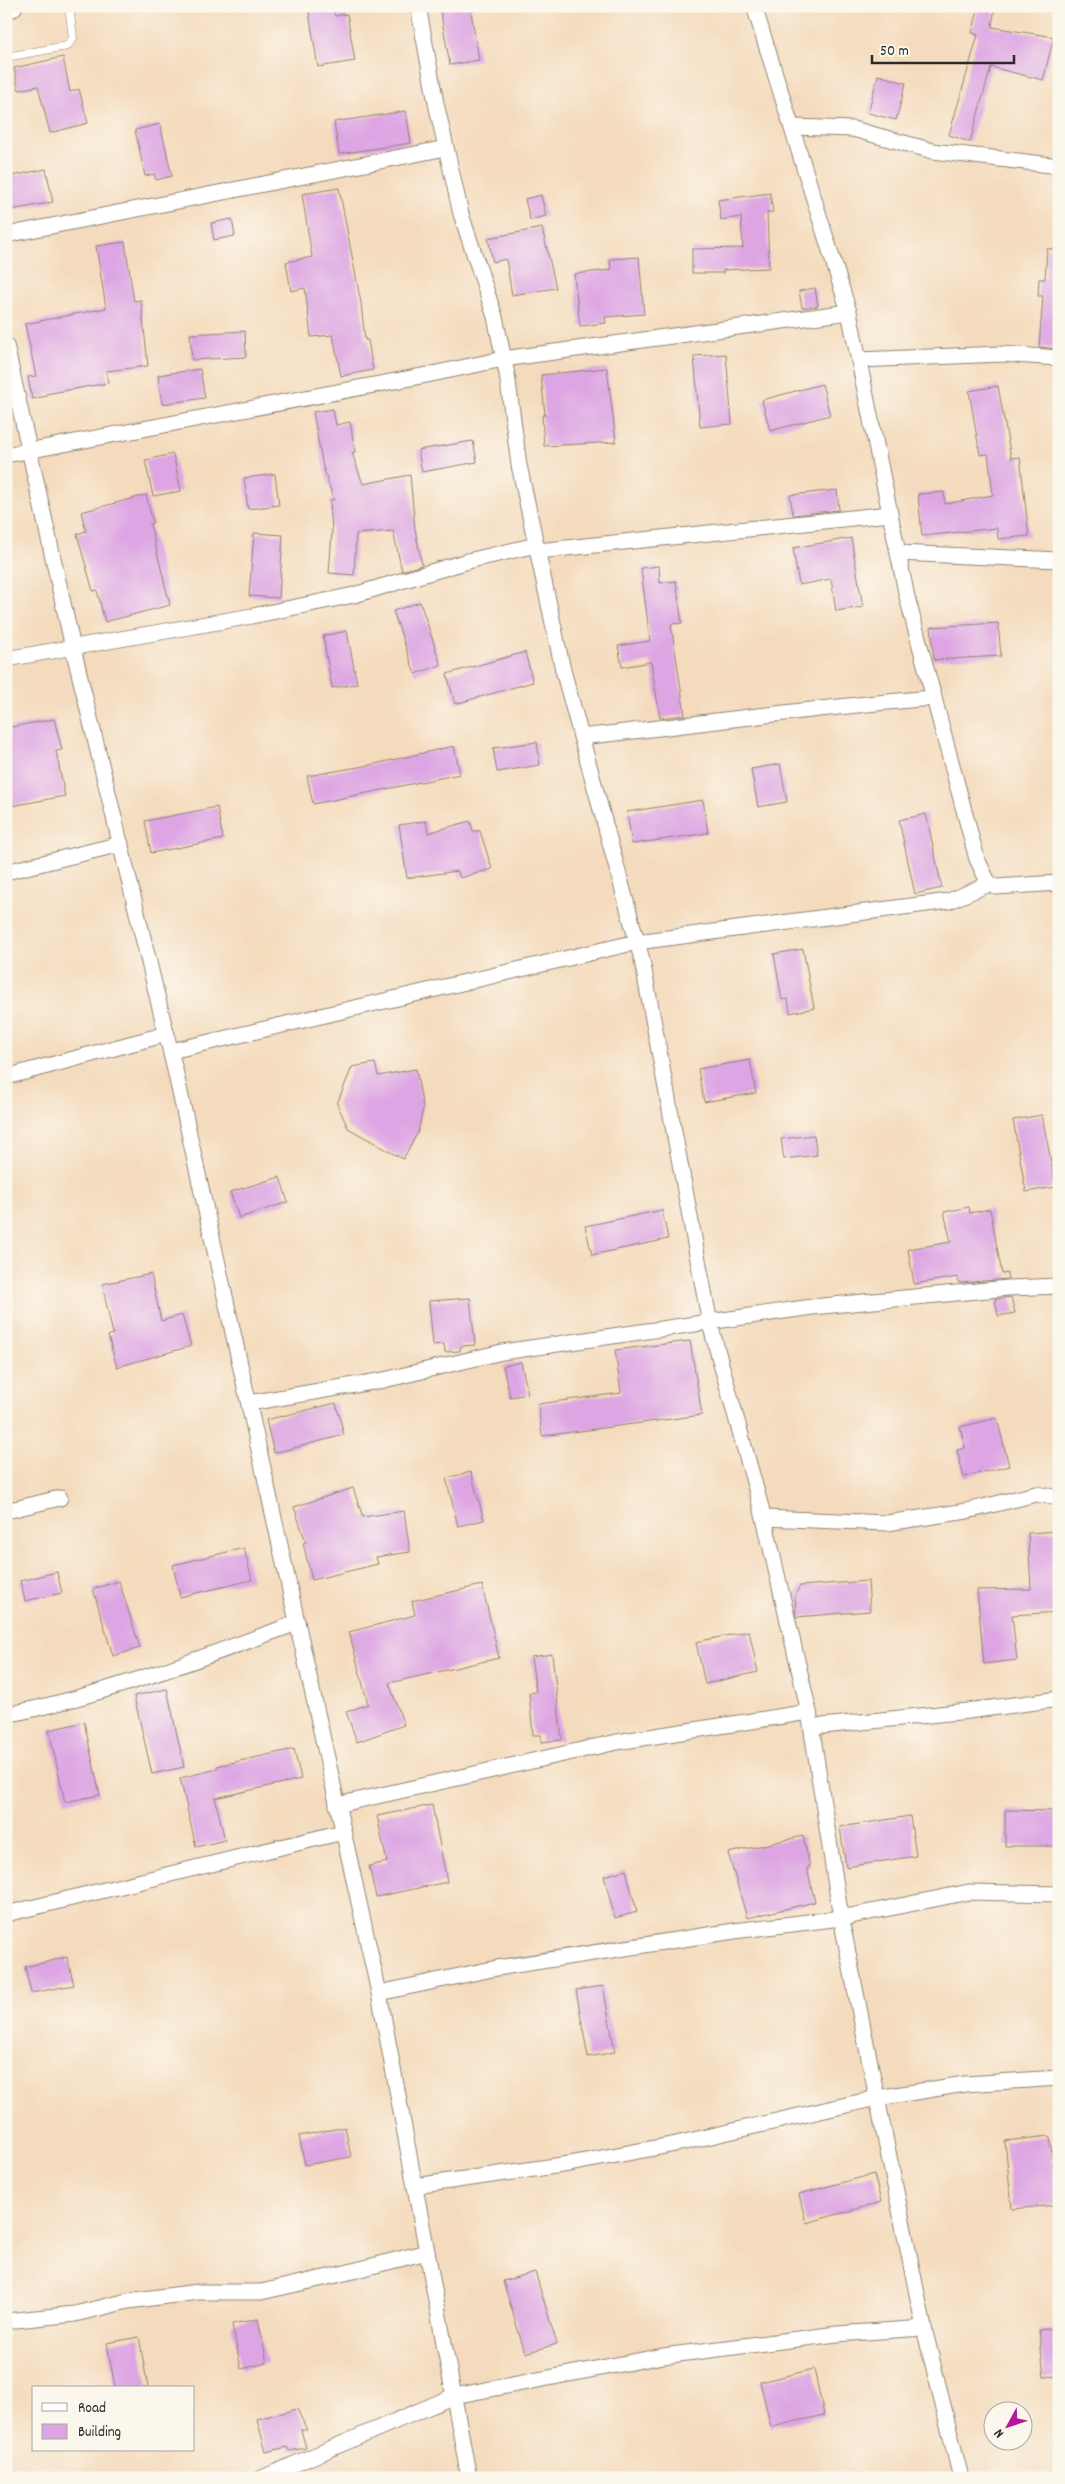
<svg xmlns="http://www.w3.org/2000/svg" width="1065" height="2484" font-family="Dekko,sans-serif">
<style>
.building{fill:#dda5e3}
.lines{fill:none;stroke-linecap:round;stroke-linejoin:round}
.lane-casing{stroke:#908374;stroke-width:9}
.street-casing{stroke:#908374;stroke-width:17}
.secondary-casing{stroke:#908374;stroke-width:24}
.lane{stroke:#fff;stroke-width:8}
.street{stroke:#fff;stroke-width:15}
.secondary{stroke:#fff;stroke-width:22}
</style>
<rect width="100%" height="100%" fill="#fbf7ec"/>
<filter id="ink" filterUnits="userSpaceOnUse"><feTurbulence type="fractalNoise" baseFrequency=".02" numOctaves="2"/><feDisplacementMap in="SourceGraphic" scale="10" xChannelSelector="R" yChannelSelector="G"/><feConvolveMatrix kernelMatrix="1 2 1 2 8 2 1 2 1" color-interpolation-filters="sRGB"/></filter>
<filter id="wash" filterUnits="userSpaceOnUse"><feTurbulence type="fractalNoise" baseFrequency=".0096" numOctaves="4" result="noise"/><feDisplacementMap in="SourceGraphic" scale="20" xChannelSelector="R" yChannelSelector="G"/><feGaussianBlur stdDeviation="1.12" result="paint"/><feColorMatrix in="noise" values="0 0 0 0 0 0 0 0 0 0 0 0 0 0 0 0 0 1.4 0 .05"/><feComposite in="paint" operator="in"/></filter>
<g filter="url(#wash)">
<rect width="100%" height="100%" fill="#f4dbbd"/>
<g id="blocks">
<g class="building">
<polygon points="308,6 333,6 335,16 347,14 355,61 318,67"/>
<polygon points="456,6 470,6 479,60 450,65 440,9"/>
<polygon points="979,6 995,6 992,27 1054,37 1043,80 991,67 970,142 949,135 978,35 972,33"/>
<polygon points="63,57 70,92 79,89 88,123 50,133 38,86 19,90 14,68"/>
<polygon points="878,75 906,83 896,120 868,113"/>
<polygon points="406,111 411,143 339,154 334,122"/>
<polygon points="160,124 172,176 156,180 154,174 145,176 135,130"/>
<polygon points="46,169 53,202 6,211 6,177"/>
<polygon points="339,188 361,303 365,340 368,340 373,370 341,376 333,335 311,337 305,288 291,291 286,262 312,257 302,194"/>
<polygon points="770,193 773,212 767,213 769,268 723,270 723,273 692,273 692,249 743,248 741,217 721,220 718,200"/>
<polygon points="541,195 546,216 530,220 525,199"/>
<polygon points="232,219 235,236 214,240 211,223"/>
<polygon points="542,228 556,288 512,295 506,259 493,262 488,238"/>
<polygon points="125,242 134,301 141,300 148,366 106,371 108,383 46,394 47,396 32,399 28,377 36,376 25,324 106,308 96,246"/>
<polygon points="1047,249 1059,249 1059,349 1039,347 1043,296 1038,296 1039,279 1045,279"/>
<polygon points="639,257 644,314 605,317 606,323 580,326 574,274 611,270 610,259"/>
<polygon points="815,288 818,306 802,308 799,291"/>
<polygon points="245,331 246,357 192,360 190,334"/>
<polygon points="726,354 732,424 700,427 694,356"/>
<polygon points="607,368 616,442 544,446 542,415 545,415 541,375"/>
<polygon points="200,369 205,398 162,404 158,375"/>
<polygon points="822,384 830,415 770,431 762,400"/>
<polygon points="998,386 1011,458 1020,457 1029,536 998,539 997,528 922,536 918,494 944,492 945,504 993,495 988,454 980,455 969,391"/>
<polygon points="333,409 336,425 350,422 355,452 352,453 363,484 410,475 415,529 422,565 402,571 393,531 356,534 354,575 329,573 332,533 330,500 334,500 323,467 313,412"/>
<polygon points="473,441 477,462 422,472 418,450"/>
<polygon points="173,454 181,491 153,496 145,460"/>
<polygon points="275,474 279,505 248,509 244,478"/>
<polygon points="837,490 839,510 793,515 790,495"/>
<polygon points="146,495 153,523 150,524 170,605 105,622 97,590 93,591 77,534 86,531 81,512"/>
<polygon points="254,533 283,535 279,598 249,596"/>
<polygon points="851,538 863,607 836,611 831,579 799,585 793,548"/>
<polygon points="659,566 660,583 676,581 682,623 671,624 685,715 660,718 651,662 622,667 618,646 650,641 641,568"/>
<polygon points="420,602 441,665 415,674 393,611"/>
<polygon points="998,623 1001,656 934,660 931,627"/>
<polygon points="347,631 357,684 332,688 323,636"/>
<polygon points="525,652 533,682 455,704 447,674"/>
<polygon points="54,719 62,750 56,751 65,796 6,807 6,728"/>
<polygon points="537,742 540,765 497,772 493,748"/>
<polygon points="454,746 460,774 313,804 307,776 370,765"/>
<polygon points="780,764 787,802 758,807 751,769"/>
<polygon points="703,800 708,833 632,844 627,812"/>
<polygon points="217,807 223,839 151,853 145,821"/>
<polygon points="926,814 942,888 915,894 899,820"/>
<polygon points="426,821 428,833 470,821 473,831 480,831 492,869 460,878 458,871 407,878 399,825"/>
<polygon points="803,949 814,1008 790,1013 788,999 782,1000 774,954"/>
<polygon points="750,1060 756,1093 704,1102 698,1069"/>
<polygon points="375,1063 378,1076 416,1069 423,1108 418,1132 403,1159 348,1128 337,1104 352,1067"/>
<polygon points="1042,1115 1056,1187 1026,1192 1013,1120"/>
<polygon points="814,1135 817,1155 784,1159 781,1139"/>
<polygon points="280,1177 288,1202 239,1218 230,1192"/>
<polygon points="969,1207 970,1213 990,1209 1002,1274 1007,1273 1008,1279 959,1283 958,1277 914,1284 908,1249 951,1242 944,1212"/>
<polygon points="662,1210 668,1239 592,1255 585,1226"/>
<polygon points="151,1274 161,1321 182,1315 191,1346 117,1367 108,1336 113,1334 102,1284"/>
<polygon points="1011,1297 1015,1313 998,1316 995,1299"/>
<polygon points="470,1298 475,1345 461,1346 460,1351 445,1352 444,1344 433,1345 429,1301"/>
<polygon points="690,1341 702,1415 542,1436 538,1404 621,1393 615,1350"/>
<polygon points="521,1362 528,1394 510,1397 503,1366"/>
<polygon points="336,1403 344,1435 274,1453 266,1420"/>
<polygon points="997,1418 1009,1466 964,1477 957,1450 965,1448 960,1427"/>
<polygon points="471,1472 484,1520 458,1526 446,1478"/>
<polygon points="353,1488 363,1517 404,1511 410,1552 376,1557 378,1564 312,1580 303,1543 306,1542 294,1507"/>
<polygon points="1059,1531 1059,1612 1012,1615 1017,1660 984,1664 977,1590 1031,1589 1028,1533"/>
<polygon points="244,1548 252,1580 180,1597 173,1565"/>
<polygon points="57,1572 62,1593 25,1601 20,1581"/>
<polygon points="119,1581 140,1648 113,1656 93,1589"/>
<polygon points="868,1581 870,1611 796,1617 795,1595 800,1586"/>
<polygon points="482,1585 499,1658 389,1683 404,1725 357,1742 346,1712 368,1704 349,1632 415,1615 412,1601"/>
<polygon points="749,1631 758,1672 705,1684 696,1642"/>
<polygon points="552,1654 562,1740 541,1742 541,1735 533,1735 529,1693 536,1692 531,1657"/>
<polygon points="167,1689 184,1767 152,1774 134,1696"/>
<polygon points="84,1722 100,1795 65,1802 49,1730"/>
<polygon points="294,1749 301,1779 215,1798 225,1840 196,1847 180,1778 217,1769 217,1766"/>
<polygon points="432,1805 447,1882 376,1897 369,1866 387,1862 377,1816"/>
<polygon points="1005,1810 1059,1811 1059,1846 1005,1846"/>
<polygon points="910,1816 916,1856 846,1867 840,1827"/>
<polygon points="803,1836 810,1867 807,1868 815,1902 747,1918 728,1853"/>
<polygon points="626,1870 637,1912 615,1918 604,1876"/>
<polygon points="67,1957 74,1985 31,1993 25,1967"/>
<polygon points="603,1986 615,2052 588,2057 576,1990"/>
<polygon points="345,2127 351,2157 305,2165 299,2136"/>
<polygon points="1050,2136 1057,2205 1012,2209 1005,2141"/>
<polygon points="874,2174 881,2202 806,2223 799,2194"/>
<polygon points="535,2272 557,2344 525,2353 503,2281"/>
<polygon points="258,2319 267,2363 241,2369 232,2324"/>
<polygon points="1059,2328 1059,2376 1044,2377 1039,2330"/>
<polygon points="139,2337 148,2388 115,2388 107,2343"/>
<polygon points="814,2369 824,2415 771,2427 760,2382"/>
<polygon points="297,2409 307,2430 301,2430 306,2448 289,2451 287,2447 266,2452 257,2419"/>
</g>
</g>
</g>
<g filter="url(#ink)">
<use href="#blocks" fill-opacity="0" stroke="#908374" stroke-width="1"/>
<g class="lines">
<g class="lane-casing">
<polyline id="lane" points="6,57 67,46 73,38 69,6"/>
</g>
<g class="street-casing">
<g id="street">
<polyline points="418,6 436,103 461,214 495,317 507,374 519,465 563,670 642,960 710,1324 764,1518 809,1712 841,1918 877,2098 924,2328 961,2478"/>
<polyline points="754,6 849,312 907,597 977,859 989,884 996,887 1059,883"/>
<polyline points="792,127 853,129 933,151 1059,166"/>
<polyline points="6,235 446,148"/>
<polyline points="6,345 73,648 175,1070 379,1993 469,2478"/>
<polyline points="859,360 1001,354 1059,358"/>
<polyline points="6,455 432,374 503,359 849,312"/>
<polyline points="538,551 890,514"/>
<polyline points="898,553 1059,560"/>
<polyline points="6,659 252,616 354,595 468,561 536,545"/>
<path d="M 581,737 C 699,724 816,707 934,698"/>
<polyline points="6,872 121,844"/>
<polyline points="171,1051 637,942 949,901 989,884"/>
<polyline points="6,1077 167,1034"/>
<polyline points="249,1403 384,1380 502,1352 812,1307 1008,1288 1059,1286"/>
<polyline points="6,1511 60,1498"/>
<polyline points="764,1518 887,1523 967,1511 1036,1494 1059,1498"/>
<path d="M 6,1715 C 106,1695 201,1658 297,1623"/>
<polyline points="813,1727 968,1711 1059,1699"/>
<polyline points="337,1805 617,1742 809,1712"/>
<polyline points="6,1914 343,1832"/>
<polyline points="379,1993 497,1968 734,1931 841,1918 969,1892 1059,1894"/>
<polyline points="415,2186 569,2164 676,2144 877,2098 965,2084 1059,2078"/>
<polyline points="6,2321 75,2314 128,2301 198,2292 261,2292 337,2275 427,2252"/>
<polyline points="262,2478 454,2396 663,2356 837,2334 924,2328"/>
</g>
</g>
<g class="secondary-casing">
<polyline id="secondary" points="6,7 11,6"/>
</g>
<use href="#lane" class="lane"/>
<use href="#street" class="street"/>
<use href="#secondary" class="secondary"/>
</g>
</g>
<rect width="1065" height="2484" fill="none" stroke="#fbf7ec" stroke-width="25"/>
<rect x="32" y="2386" width="162" height="65" fill="#fbf7ec" stroke="#a8a59f"/>
<rect x="42" y="2403" width="25" height="8" fill="#ffffff" stroke="#a8a59f"/>
<text x="78" y="2412" font-size="15" fill="#2b2b2b">Road</text>
<rect x="42" y="2424" width="25" height="15" fill="#dda5e3" stroke="#a8a59f"/>
<text x="78" y="2436" font-size="15" fill="#2b2b2b">Building</text>
<g transform="translate(1008 2426) rotate(230)"><circle r="24" fill="#fbf7ec" stroke="#a8a59f"/>
<path d="M0-4L9 19L0 12L-9 19Z" fill="#b5179e"/>
<text y="-8" font-size="14" font-weight="bold" text-anchor="middle" fill="#2b2b2b">N</text>
</g>
<path d="M872 55v8h142v-8" fill="none" stroke="#2b2b2b" stroke-width="2.5"/>
<text x="880" y="55" font-size="15" fill="#2b2b2b" stroke="#fbf7ec" stroke-width="4" paint-order="stroke">50 m</text>
</svg>
